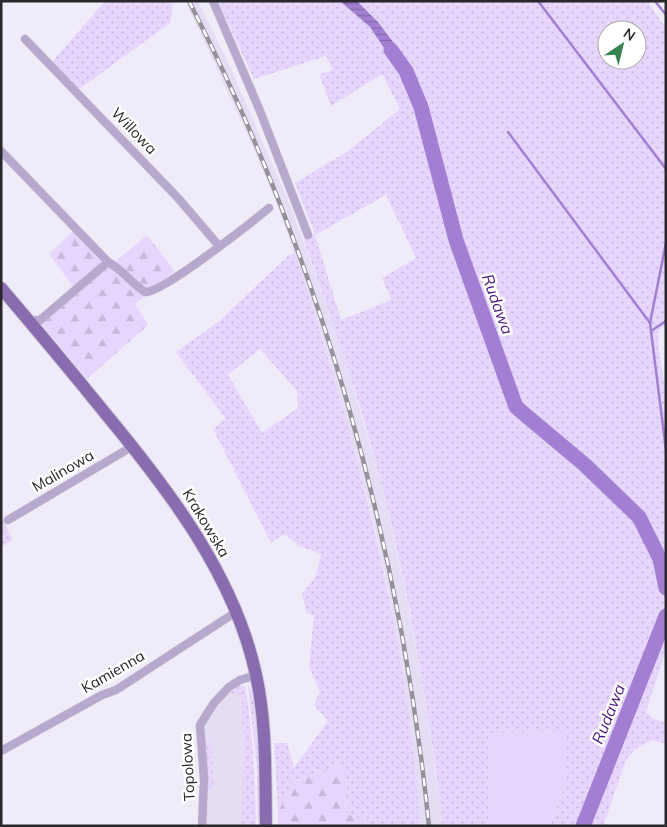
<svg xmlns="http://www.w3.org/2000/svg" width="667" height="827" font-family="Mulish,sans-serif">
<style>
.built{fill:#e5ddf3}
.grass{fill:url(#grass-dots);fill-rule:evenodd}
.forest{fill:url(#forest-firs)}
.pitch{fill:#e6d6fe}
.water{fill:url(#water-rules)}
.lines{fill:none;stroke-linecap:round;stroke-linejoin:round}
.stream{stroke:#a27fd2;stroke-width:2.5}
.river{stroke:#a27fd2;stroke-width:15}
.street-casing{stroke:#ccc8d4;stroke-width:9}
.primary-casing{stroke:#ccc8d4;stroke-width:14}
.street{stroke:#b7a8ce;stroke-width:8}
.primary{stroke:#886caf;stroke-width:12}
.rail-casing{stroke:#95919b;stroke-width:4.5}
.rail{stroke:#fff;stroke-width:2.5;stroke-dasharray:8;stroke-linecap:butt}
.labels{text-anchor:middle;stroke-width:5;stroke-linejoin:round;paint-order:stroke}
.street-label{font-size:15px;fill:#29272c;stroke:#fff}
.water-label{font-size:16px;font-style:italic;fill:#4c187a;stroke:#fff}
</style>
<defs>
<pattern id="grass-dots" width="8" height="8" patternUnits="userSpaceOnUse" patternTransform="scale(1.25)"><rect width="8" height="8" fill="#e6d6fe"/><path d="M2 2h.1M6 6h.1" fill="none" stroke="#c5b8da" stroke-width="1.8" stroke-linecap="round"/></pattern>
<pattern id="forest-firs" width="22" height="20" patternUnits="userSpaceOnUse" patternTransform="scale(1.25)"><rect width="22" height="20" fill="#e6d6fe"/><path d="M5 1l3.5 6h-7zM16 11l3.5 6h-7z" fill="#c5b8da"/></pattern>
<pattern id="water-rules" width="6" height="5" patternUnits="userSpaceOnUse" patternTransform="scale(1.25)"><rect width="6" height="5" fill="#a27fd2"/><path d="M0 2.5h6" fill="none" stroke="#8468ab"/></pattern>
</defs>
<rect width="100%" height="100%" fill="#f0ebf9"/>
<g class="built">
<polygon points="185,1 198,1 232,71 290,205 340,342 383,490 406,595 423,686 443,826 420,826 404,685 388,588 371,511 325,346 279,209 245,129"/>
<polygon points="240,684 241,687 245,687 249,711 250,826 205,826 208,779 203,750 203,727 216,706"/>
</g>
<g class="grass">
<polygon points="105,1 171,1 173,6 170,23 78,90 51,63"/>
<path d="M 218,1 L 340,1 L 370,27 L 398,69 L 405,64 C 400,57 398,50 394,43 C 385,28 371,13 357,1 L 647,1 L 666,28 L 666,325 L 659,330 L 658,344 L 666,394 L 666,650 L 646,712 L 654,719 L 666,723 L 666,744 L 652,740 L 635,749 L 626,760 L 603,826 L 550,826 L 565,784 L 566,732 L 489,733 L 488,826 L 443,826 C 429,713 411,601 383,491 C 362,405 333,322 303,238 L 315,234 L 295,183 L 348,151 L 400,109 L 382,74 L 331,106 L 319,74 L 333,70 L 326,56 L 254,79 ZM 607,30 L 637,30 L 637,60 L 607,60 ZM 386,195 L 416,258 L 382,278 L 391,300 L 341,320 L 315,235 Z"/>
<path d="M 295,253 C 356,439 407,629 420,826 L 377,826 L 348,814 L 346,774 L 340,765 L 293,782 L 278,812 L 274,743 L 287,743 L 294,768 L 328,721 L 314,705 L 320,691 L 309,667 L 314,616 L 307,613 L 302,594 L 316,576 L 321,554 L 299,546 L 284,534 L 271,543 L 213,429 L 226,419 L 176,352 L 219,321 L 289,255 ZM 260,349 L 297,391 L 298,408 L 262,433 L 228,375 Z"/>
<polygon points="3,520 13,540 1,547 1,521"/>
<path d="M 240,685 L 245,687 C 253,733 255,779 256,826 L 243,826 L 242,823 L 244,742 L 241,695 L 230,693 Z"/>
<path d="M 248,685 C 259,694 261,805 262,826 L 258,826 L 257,770 Z"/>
<polygon points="203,743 212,743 213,789 208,789"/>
</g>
<g class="forest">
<polygon points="73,231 107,269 147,235 175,271 135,304 148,325 87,379 39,322 77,292 49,254"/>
<polygon points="340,765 346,774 348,814 377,826 278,826 278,812 293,782"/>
</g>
<polygon class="pitch" points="567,732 565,784 550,826 488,826 489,733"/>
<polygon class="water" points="340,1 357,1 378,22 394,43 396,52 406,64 398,69 370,27"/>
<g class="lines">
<g class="stream">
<polyline points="538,1 666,169"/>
<polyline points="655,1 666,15"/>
<polyline points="508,132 650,323"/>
<polyline points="666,243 650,323 666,450"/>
<polyline points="651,331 666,321"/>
<polyline points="660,559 666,555"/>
</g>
<g class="river">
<polyline points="391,50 406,71 421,107 456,240 516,407 585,465 639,517 660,559 666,588"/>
<polyline points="583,826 666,616"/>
</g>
<g class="street-casing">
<g id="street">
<polyline points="213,1 260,111 308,235"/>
<polyline points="25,39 178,198 219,246"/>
<path d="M 1,151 L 108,262 C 123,270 131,283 145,292 C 161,294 252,222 269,208"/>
<polyline points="32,324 36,320 39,321 108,262"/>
<polyline points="8,520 133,446"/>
<polyline points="1,751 102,695 116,690 236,612"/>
<polyline points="202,826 204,778 200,725 214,703 229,687 240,680 256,675"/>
</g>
</g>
<g class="primary-casing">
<path id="primary" d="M 1,288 C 36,329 71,371 105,413 C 168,489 235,576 256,675 C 267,725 265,776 266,826"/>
</g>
<use href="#street" class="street"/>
<use href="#primary" class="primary"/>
<g class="rail-casing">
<path id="rail" d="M 189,1 C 320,258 400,539 429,826"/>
</g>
<use href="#rail" class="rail"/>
</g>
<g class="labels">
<g class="street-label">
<text transform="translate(134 131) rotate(46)" y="5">Willowa</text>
<text transform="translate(63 471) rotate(-30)" y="5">Malinowa</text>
<text transform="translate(206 523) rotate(59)" y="5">Krakowska</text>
<text transform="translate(113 672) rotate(-30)" y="5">Kamienna</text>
<text transform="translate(188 767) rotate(-93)" y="5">Topolowa</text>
</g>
<g class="water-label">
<text transform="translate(498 304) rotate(70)" y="6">Rudawa</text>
<text transform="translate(608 714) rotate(-68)" y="6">Rudawa</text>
</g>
</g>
<rect width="667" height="827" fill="none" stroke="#29272c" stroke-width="5"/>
<g transform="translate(622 45) rotate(35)"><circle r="24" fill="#ffffff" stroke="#a9a9ab"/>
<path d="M0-4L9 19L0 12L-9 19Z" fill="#378352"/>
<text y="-8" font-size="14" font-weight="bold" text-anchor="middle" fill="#29272c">N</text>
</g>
</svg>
